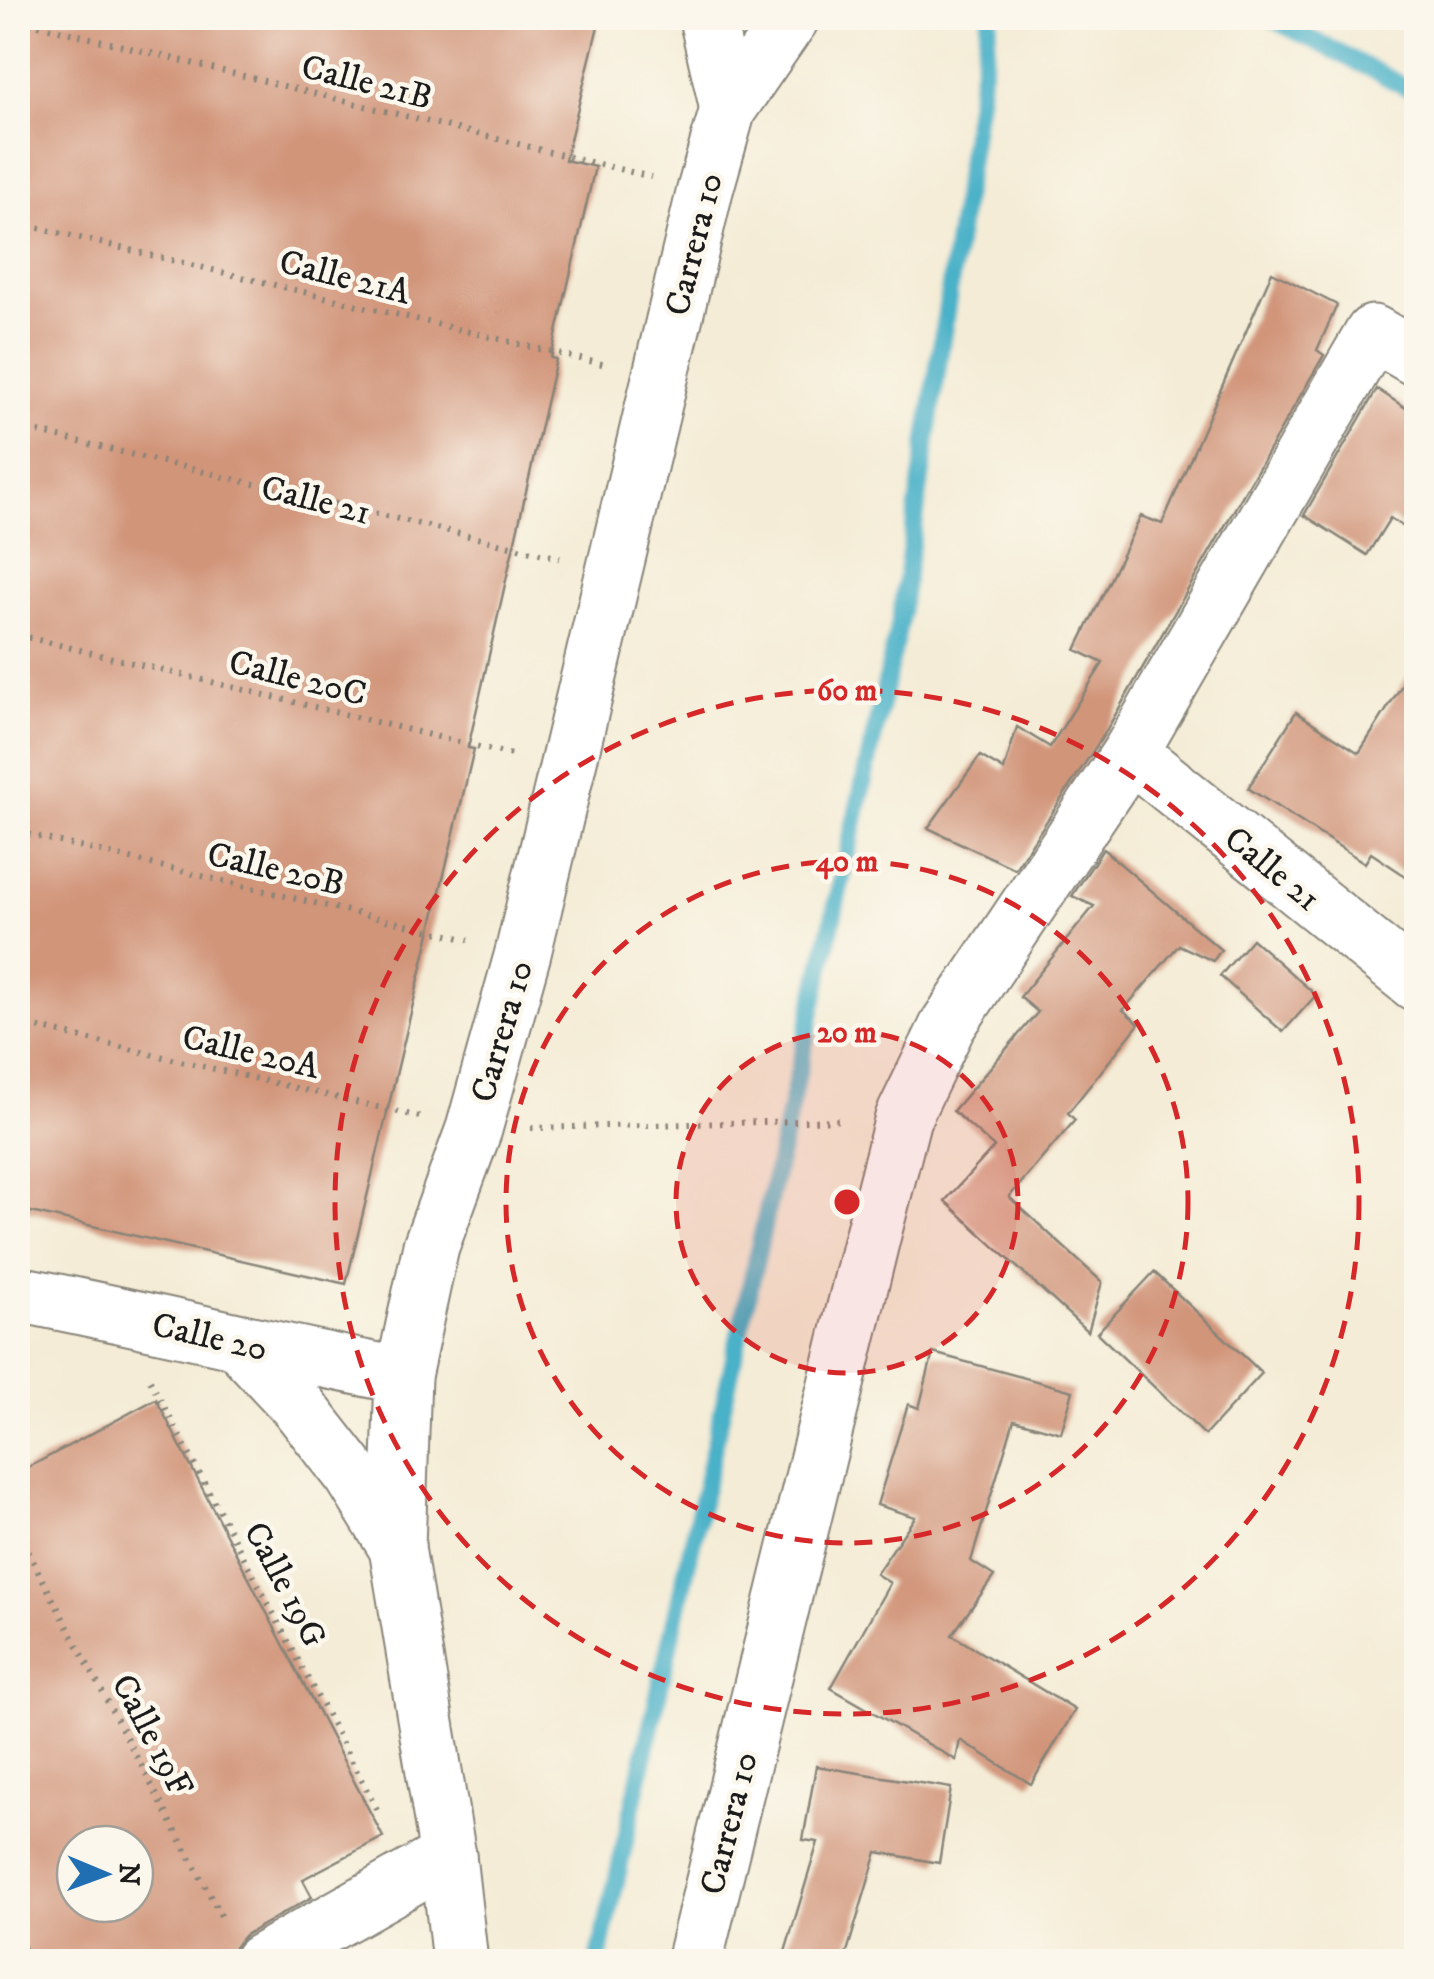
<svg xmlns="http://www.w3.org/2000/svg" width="1434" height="1979" font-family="'IM FELL DW Pica',serif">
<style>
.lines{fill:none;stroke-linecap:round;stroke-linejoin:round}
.stream{stroke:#49b1c8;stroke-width:18}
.building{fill:#d1957a;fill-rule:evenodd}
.minor-casing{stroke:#888479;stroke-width:59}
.tertiary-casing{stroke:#888479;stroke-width:59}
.path{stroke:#888479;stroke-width:6;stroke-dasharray:2.5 8;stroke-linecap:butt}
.minor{stroke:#fff;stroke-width:55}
.tertiary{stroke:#fff;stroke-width:55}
.ring{fill:none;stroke:#d62828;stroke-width:5;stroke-dasharray:18 12}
.labels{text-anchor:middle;stroke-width:9;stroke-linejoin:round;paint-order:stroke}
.street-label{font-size:35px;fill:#1c1c1c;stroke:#fbf7ec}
.centre{fill:#d62828;stroke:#fbf7ec;stroke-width:5}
.ring-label{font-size:30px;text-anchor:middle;font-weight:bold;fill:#d62828;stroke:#fbf7ec;stroke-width:9;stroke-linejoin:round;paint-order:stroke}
</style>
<rect width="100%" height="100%" fill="#fbf7ec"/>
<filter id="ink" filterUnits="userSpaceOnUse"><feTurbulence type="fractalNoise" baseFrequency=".01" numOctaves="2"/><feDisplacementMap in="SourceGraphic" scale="20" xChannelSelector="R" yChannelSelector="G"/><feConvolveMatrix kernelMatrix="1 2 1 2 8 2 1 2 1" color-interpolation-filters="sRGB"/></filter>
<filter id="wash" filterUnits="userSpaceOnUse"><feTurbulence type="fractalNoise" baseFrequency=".0048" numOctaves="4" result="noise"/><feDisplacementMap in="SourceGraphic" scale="40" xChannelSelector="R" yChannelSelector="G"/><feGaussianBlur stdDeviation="2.25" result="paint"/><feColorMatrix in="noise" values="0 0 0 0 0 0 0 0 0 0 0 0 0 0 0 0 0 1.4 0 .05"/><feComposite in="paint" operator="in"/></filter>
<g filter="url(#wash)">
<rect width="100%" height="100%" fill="#f4ecd6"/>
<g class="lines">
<g class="stream">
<polyline points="1270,18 1416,92"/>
<polyline points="598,1962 900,620 990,18"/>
</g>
</g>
<g id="blocks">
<g class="building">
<polygon points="18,18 600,18 565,160 595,167 551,358 556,359 468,748 474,749 346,1284 18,1209"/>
<polygon points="1272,272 1337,305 1317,350 1324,355 1103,736 1015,869 928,828 980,756 1004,770 1017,727 1050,747 1103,663 1076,650 1141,516 1162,524"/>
<polygon points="1377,389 1416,415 1416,535 1390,518 1367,555 1304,515"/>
<polygon points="1416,663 1416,883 1371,853 1365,863 1248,788 1296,712 1359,753"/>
<polygon points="1103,849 1221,950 1213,961 1179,945 1123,1010 1139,1024 1068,1113 1075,1120 1009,1197 1102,1282 1088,1332 945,1201 994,1147 953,1111 1038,1012 1020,997 1094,906 1072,896"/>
<polygon points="1252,939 1316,995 1283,1032 1220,976"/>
<polygon points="1154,1272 1262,1373 1205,1435 1097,1333"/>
<polygon points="933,1353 1073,1391 1061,1433 1014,1420 971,1561 994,1576 952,1635 1075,1710 1031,1784 960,1740 956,1760 831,1688 890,1583 876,1574 915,1517 877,1505 908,1404 919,1408"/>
<path d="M 156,1399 L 383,1837 L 305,1878 L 303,1880 L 312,1897 L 245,1935 L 234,1947 L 230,1962 L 18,1962 L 18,1473 ZM 75,1844 L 135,1844 L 135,1904 L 75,1904 Z"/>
<polygon points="816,1766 951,1788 939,1863 877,1852 844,1962 782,1962 818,1842 803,1840"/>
</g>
</g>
</g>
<g filter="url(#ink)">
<use href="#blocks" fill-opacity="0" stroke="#888479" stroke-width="2.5"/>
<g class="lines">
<g class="minor-casing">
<g id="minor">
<polyline points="1130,753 1416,983"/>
<path d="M 18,1294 C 147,1319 274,1351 403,1376"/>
<polyline points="261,1962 448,1856"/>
<polyline points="694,1962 872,1238 903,1118 948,1025 1130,753 1373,333 1416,358"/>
</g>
</g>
<g class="tertiary-casing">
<g id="tertiary">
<polyline points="707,18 728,109"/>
<polyline points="240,1344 299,1407 352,1475 397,1548"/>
<polyline points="460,1962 448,1856 397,1548 403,1376 431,1246 474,1129 523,953 705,190 728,109 791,18"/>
</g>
</g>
<g class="path">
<polyline points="18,20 651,177"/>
<polyline points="18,223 606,365"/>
<polyline points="18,427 560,558"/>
<polyline points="18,635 512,755"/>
<polyline points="18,832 469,940"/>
<polyline points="18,1023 420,1117"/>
<polyline points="531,1128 844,1120"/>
<polyline points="150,1380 380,1815"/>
<polyline points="18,1533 223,1920"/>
<polyline points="18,1937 31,1962"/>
</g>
<use href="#minor" class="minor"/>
<use href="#tertiary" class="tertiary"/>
</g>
</g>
<circle cx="847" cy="1202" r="171" fill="#d62828" fill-opacity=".12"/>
<g class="ring">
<circle cx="847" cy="1202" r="171"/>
<circle cx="847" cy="1202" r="341"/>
<circle cx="847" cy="1202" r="512"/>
</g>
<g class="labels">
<g class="street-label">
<text transform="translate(367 81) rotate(14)" y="12">Calle 21B</text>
<text transform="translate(693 244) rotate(-76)" y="12">Carrera 10</text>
<text transform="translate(345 276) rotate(14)" y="12">Calle 21A</text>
<text transform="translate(316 499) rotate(14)" y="12">Calle 21</text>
<text transform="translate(298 677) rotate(14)" y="12">Calle 20C</text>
<text transform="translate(276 868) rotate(13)" y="12">Calle 20B</text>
<text transform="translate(1273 868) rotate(39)" y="12">Calle 21</text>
<text transform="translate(501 1031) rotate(-74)" y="12">Carrera 10</text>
<text transform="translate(251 1051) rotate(13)" y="12">Calle 20A</text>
<text transform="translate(210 1336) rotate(13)" y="12">Calle 20</text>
<text transform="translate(286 1584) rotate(62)" y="12">Calle 19G</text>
<text transform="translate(153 1735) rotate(62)" y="12">Calle 19F</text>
<text transform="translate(728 1823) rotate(-76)" y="12">Carrera 10</text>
</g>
</g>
<circle cx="847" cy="1202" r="15" class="centre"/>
<g class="ring-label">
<text x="847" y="700">60 m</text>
<text x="847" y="871">40 m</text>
<text x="847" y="1042">20 m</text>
</g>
<rect width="1434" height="1979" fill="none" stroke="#fbf7ec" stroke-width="60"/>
<g transform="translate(105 1874) rotate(91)"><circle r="48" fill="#fbf7ec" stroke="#a29f99" stroke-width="2.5"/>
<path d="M0-8L18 38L0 25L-18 38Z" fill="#1f6fb2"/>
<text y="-15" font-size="28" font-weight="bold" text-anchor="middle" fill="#1c1c1c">N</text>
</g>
</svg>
